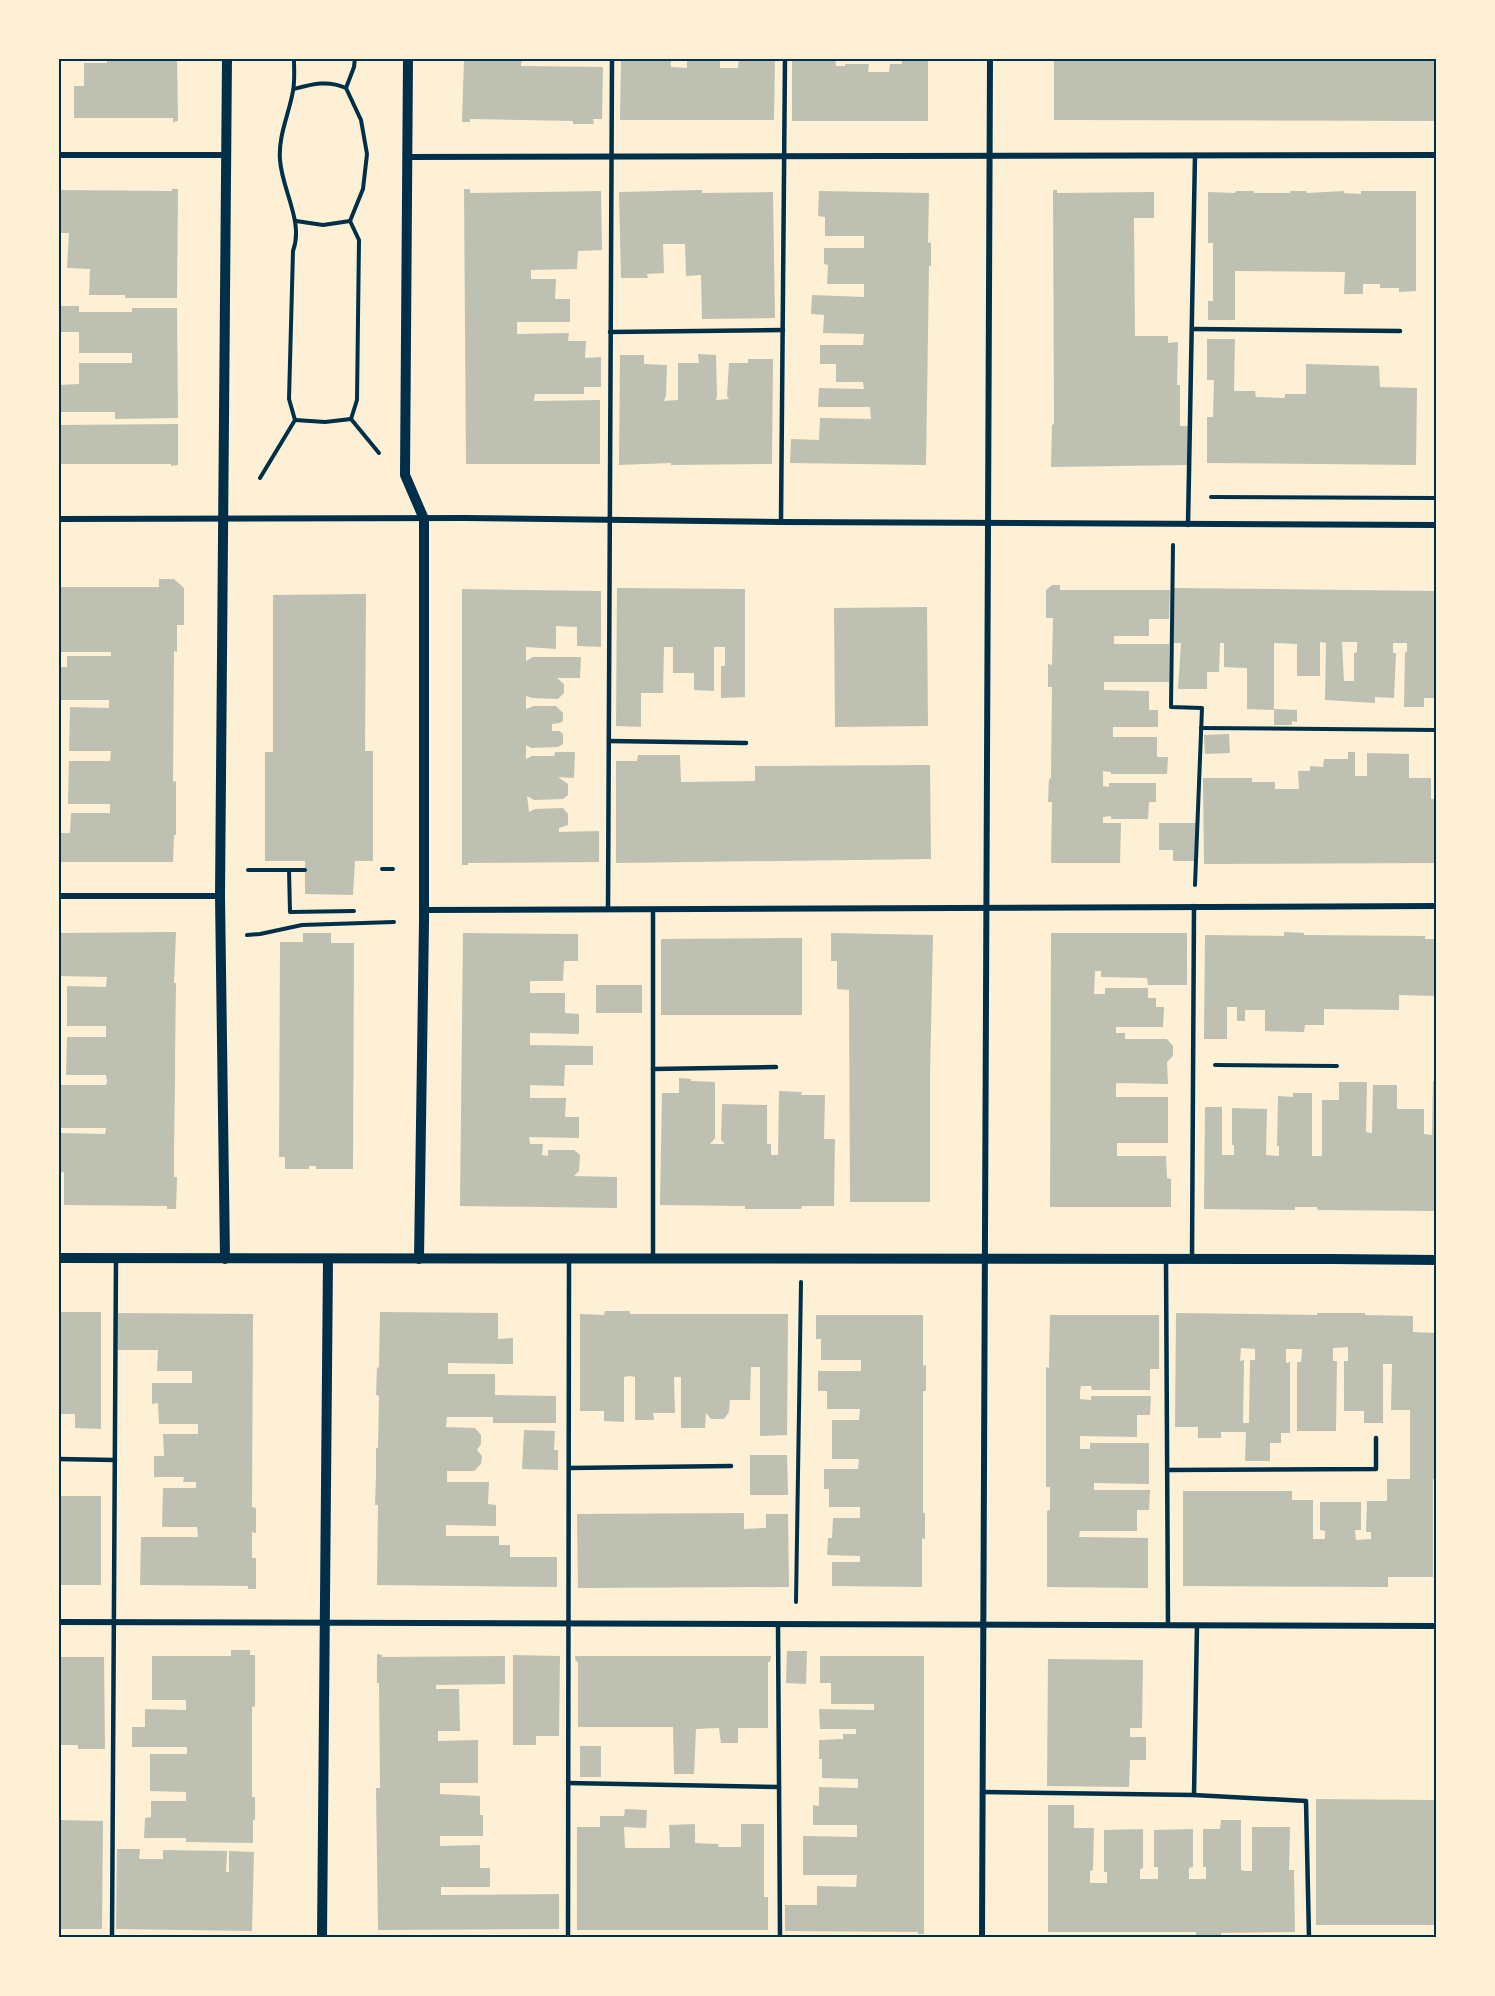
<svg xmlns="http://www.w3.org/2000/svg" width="1495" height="1996" font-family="'Public Sans',sans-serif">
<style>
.building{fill:#bec0b2;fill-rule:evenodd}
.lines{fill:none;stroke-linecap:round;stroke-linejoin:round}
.path{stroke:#003049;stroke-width:4}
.service{stroke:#003049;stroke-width:4.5}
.minor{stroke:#003049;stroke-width:6}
.tertiary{stroke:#003049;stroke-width:10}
.neatline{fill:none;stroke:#003049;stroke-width:2}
</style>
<rect width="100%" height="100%" fill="#fdf0d5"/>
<g class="building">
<polygon points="107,58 177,58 178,121 173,122 173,118 74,118 74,86 84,86 84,63 107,63"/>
<polygon points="464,58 522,58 521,66 603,67 602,119 593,119 594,124 573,124 573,121 470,119 470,122 462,122"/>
<polygon points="621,58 671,58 671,67 687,68 687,58 720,58 720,68 738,68 739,58 775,58 774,120 620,120"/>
<polygon points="792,58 835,58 836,66 845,66 845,64 869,64 868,72 889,72 890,64 902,64 902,58 928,58 928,121 792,121"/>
<polygon points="1054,58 1436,58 1436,121 1054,120"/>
<polygon points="172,189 178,189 177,298 125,298 125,295 89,295 90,269 67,268 69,233 58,233 58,190 172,191"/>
<polygon points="464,189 470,189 470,193 601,191 602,250 578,251 577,269 531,270 531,279 556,279 555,299 570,299 570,322 517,322 517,334 569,333 568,341 586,341 585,358 601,357 601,387 584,387 584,394 535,394 534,401 600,400 600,464 466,464"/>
<polygon points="700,190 702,190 702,193 773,192 775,318 702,319 701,275 686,276 685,244 663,244 664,273 647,274 648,278 621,278 619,192"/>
<polygon points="1053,190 1057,190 1057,193 1154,192 1154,218 1134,218 1135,336 1168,336 1168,343 1178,342 1177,385 1180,385 1180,426 1188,426 1187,465 1051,467 1052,425 1054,424"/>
<polygon points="819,191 929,193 928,243 931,242 931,266 929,266 926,465 790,463 791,439 819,440 820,418 871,419 870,407 818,407 819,388 864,389 863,382 836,382 836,364 820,364 820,345 863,345 864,334 823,333 824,315 811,314 812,295 864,297 864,284 827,284 828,265 824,264 824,248 864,248 864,236 825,236 825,217 818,216"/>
<polygon points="1236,191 1254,191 1254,193 1290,193 1290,191 1306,191 1307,193 1344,191 1344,193 1361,194 1361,191 1416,191 1416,291 1399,292 1399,288 1380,288 1380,284 1363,284 1363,294 1344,294 1345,272 1235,271 1235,320 1208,320 1208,301 1213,301 1213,243 1208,243 1208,192 1235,193"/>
<polygon points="58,306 79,306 79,312 132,312 132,308 177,308 178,418 115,419 115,412 58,412 58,385 79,384 79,363 132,363 132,353 79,353 79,332 58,332"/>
<polygon points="1207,339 1235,339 1234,391 1255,391 1256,397 1283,398 1285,397 1285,394 1306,394 1306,364 1379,366 1380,387 1417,388 1416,465 1207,463 1207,417 1213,417 1214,380 1207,380"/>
<polygon points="698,354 716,355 717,396 716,400 729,399 727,396 729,363 748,363 748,359 773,359 772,464 671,465 671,463 619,465 620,355 644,355 644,364 667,365 666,395 664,401 678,400 678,363 699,363"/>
<polygon points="178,424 178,465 171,466 171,464 58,464 58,425"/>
<polygon points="159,579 174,579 184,588 184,625 177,625 177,652 174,651 173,782 176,781 176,835 174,835 173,862 58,862 58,833 70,833 71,813 110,813 110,804 68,804 69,761 110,761 111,751 69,751 70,707 109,708 109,700 58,700 58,667 67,667 67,656 111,656 111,652 58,652 58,587 159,587"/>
<polygon points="1052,585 1060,585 1060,590 1170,590 1169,619 1149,619 1149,636 1114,636 1114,644 1169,644 1169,682 1104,682 1104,690 1149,691 1149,710 1158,710 1158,727 1113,727 1113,737 1157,737 1157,757 1168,757 1167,774 1111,774 1111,772 1103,771 1103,786 1109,787 1109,783 1156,783 1156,802 1149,802 1148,819 1111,819 1111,816 1103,817 1103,823 1121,823 1120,863 1051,863 1052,802 1048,802 1049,779 1051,778 1052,687 1048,687 1048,664 1052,665 1053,618 1046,618 1046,590"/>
<polygon points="617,588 745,589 745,697 721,698 721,666 725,666 725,647 714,647 714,691 694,690 694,673 673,673 673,647 664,647 663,693 641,693 641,727 616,726"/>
<path d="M 1174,588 L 1436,591 L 1436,698 L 1424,698 L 1424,707 L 1404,707 L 1405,652 L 1407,652 L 1407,643 L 1393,643 L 1393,653 L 1396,653 L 1394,698 L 1375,697 L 1375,703 L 1325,700 L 1326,643 L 1320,642 L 1320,676 L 1297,676 L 1297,644 L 1274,643 L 1274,710 L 1247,709 L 1247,668 L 1224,667 L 1224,643 L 1220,643 L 1219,672 L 1207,672 L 1207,689 L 1178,689 L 1181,643 L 1174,643 ZM 1342,642 L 1357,642 L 1357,652 L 1354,653 L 1354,681 L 1344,681 Z"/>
<polygon points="462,589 601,591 601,647 577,646 577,627 556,626 556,649 526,647 526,661 533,657 581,657 580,678 557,678 564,684 564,693 558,699 532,698 526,696 526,709 534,706 556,706 563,713 563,721 560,723 552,724 552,731 559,731 563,734 563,744 558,747 531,748 526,745 526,759 532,756 554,756 555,752 575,752 574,778 558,777 568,784 568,795 563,799 534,800 527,796 529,812 535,809 563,808 568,814 568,825 559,828 559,832 599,831 599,862 468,863 468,865 462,865"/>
<polygon points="366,594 365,751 373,751 373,861 355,861 353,895 305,894 305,861 265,861 265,752 273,752 273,595"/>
<polygon points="927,607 928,726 835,727 834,608"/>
<polygon points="1274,709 1297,710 1297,722 1292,721 1292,725 1274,725"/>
<polygon points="1229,734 1230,753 1205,754 1204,735"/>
<polygon points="1348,752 1355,752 1355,776 1367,776 1367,753 1409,754 1409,778 1431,778 1431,799 1436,799 1436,863 1204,864 1203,778 1252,778 1252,782 1275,782 1275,789 1299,789 1298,771 1310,771 1310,766 1323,767 1324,759 1348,759"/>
<polygon points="638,755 680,755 681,782 755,781 755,766 930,765 931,859 616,863 616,761 637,761"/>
<polygon points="1159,823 1197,823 1197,861 1173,861 1173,850 1159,850"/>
<polygon points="176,932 174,983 176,983 175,1057 175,1081 174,1151 174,1177 177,1177 176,1209 167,1209 167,1206 64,1205 64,1172 58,1173 58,1133 105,1134 106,1128 58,1128 58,1085 106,1085 107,1081 106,1075 66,1075 67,1037 106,1037 106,1026 67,1026 67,986 106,987 107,977 58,976 58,933"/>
<polygon points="1284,932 1304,933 1304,935 1425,936 1425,939 1436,939 1436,996 1399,995 1399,1010 1324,1009 1324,1025 1305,1025 1304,1032 1265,1031 1265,1010 1245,1010 1245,1021 1237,1021 1237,1007 1227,1007 1227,1039 1204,1039 1205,935 1284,936"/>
<polygon points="303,933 331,933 331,943 354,943 353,1169 316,1169 316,1166 309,1166 309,1169 285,1169 285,1157 279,1157 280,942 303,942"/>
<polygon points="463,933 578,934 578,961 564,961 563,981 530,981 530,993 565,993 565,1013 579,1014 579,1034 530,1033 530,1045 593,1046 593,1065 565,1065 564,1086 530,1085 530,1098 566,1098 565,1117 579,1117 579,1138 529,1137 530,1144 543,1144 542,1155 548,1156 548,1150 574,1150 580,1155 579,1171 574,1176 617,1177 617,1208 460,1206"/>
<polygon points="831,933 933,935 930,1076 930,1202 850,1202 849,990 837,989 837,961 831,961"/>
<polygon points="1051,933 1187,933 1187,985 1148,985 1147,978 1101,977 1101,971 1095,971 1094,994 1105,994 1105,988 1148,988 1148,998 1156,998 1156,1007 1164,1007 1163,1027 1116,1027 1116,1033 1125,1033 1125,1039 1167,1039 1173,1046 1173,1056 1167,1062 1168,1084 1116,1083 1116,1097 1168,1097 1168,1143 1117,1143 1117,1156 1166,1156 1167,1178 1171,1179 1171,1207 1050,1207"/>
<polygon points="802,938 802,1015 661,1015 661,939"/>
<rect x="596" y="985" width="46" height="28"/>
<polygon points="679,1078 691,1079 691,1081 715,1082 715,1138 710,1144 725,1144 721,1140 722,1104 767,1105 767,1144 771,1144 771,1155 778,1155 779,1091 802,1092 801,1095 825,1095 824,1139 835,1139 834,1206 802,1206 801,1209 745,1209 745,1206 660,1205 662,1093 679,1093"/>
<polygon points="1433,1081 1436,1081 1436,1211 1318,1210 1317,1207 1295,1207 1295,1210 1204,1209 1205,1107 1222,1107 1222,1155 1234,1155 1234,1145 1232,1145 1232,1108 1267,1109 1266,1155 1279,1156 1279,1146 1277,1146 1278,1096 1293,1097 1293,1093 1312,1093 1312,1156 1322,1156 1322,1100 1339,1100 1339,1082 1367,1082 1366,1132 1372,1133 1373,1085 1397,1085 1397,1109 1424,1109 1424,1134 1432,1135"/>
<polygon points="605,1311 630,1311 630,1314 788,1314 787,1435 760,1436 760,1367 751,1367 750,1400 730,1400 729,1412 724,1419 711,1419 706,1413 705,1428 681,1428 681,1377 674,1377 675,1413 653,1413 654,1420 635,1420 635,1377 630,1376 624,1377 624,1422 604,1421 604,1411 580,1411 580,1314 604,1315"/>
<polygon points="58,1312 101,1312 101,1429 75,1428 75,1414 58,1414"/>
<polygon points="380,1312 498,1313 498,1339 513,1338 513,1364 448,1363 448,1374 495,1374 495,1395 556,1396 556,1423 493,1423 493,1417 447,1417 446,1427 475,1428 481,1435 481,1444 477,1450 482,1456 481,1464 474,1471 447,1471 447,1482 489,1482 488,1504 496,1505 496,1526 446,1525 446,1536 499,1536 499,1545 510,1545 510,1557 557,1557 557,1587 377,1585 378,1505 375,1505 376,1475 376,1448 378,1448 379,1396 376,1395 377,1368 379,1367"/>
<polygon points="118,1313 253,1314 252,1507 256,1508 256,1533 252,1532 252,1558 256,1558 256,1589 248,1589 248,1586 140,1585 141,1537 198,1537 197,1527 162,1527 163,1488 196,1488 196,1482 183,1482 184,1477 154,1477 154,1456 164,1456 163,1434 198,1434 198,1424 159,1424 158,1403 152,1404 152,1383 192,1383 192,1371 157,1371 158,1350 118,1350"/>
<path d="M 1176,1313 L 1317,1315 L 1317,1313 L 1365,1313 L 1365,1315 L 1413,1316 L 1413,1332 L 1436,1333 L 1436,1479 L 1433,1479 L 1433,1577 L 1388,1577 L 1388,1587 L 1183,1586 L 1183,1491 L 1292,1491 L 1292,1500 L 1313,1500 L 1313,1539 L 1325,1539 L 1325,1531 L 1320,1530 L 1320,1502 L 1361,1502 L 1361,1530 L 1355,1530 L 1356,1540 L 1371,1539 L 1371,1532 L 1366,1532 L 1367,1501 L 1387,1501 L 1387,1479 L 1410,1479 L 1410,1410 L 1391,1410 L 1392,1364 L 1383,1364 L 1383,1423 L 1364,1423 L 1364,1411 L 1344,1411 L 1344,1361 L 1348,1361 L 1348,1347 L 1333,1348 L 1333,1361 L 1337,1361 L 1336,1431 L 1297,1431 L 1297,1362 L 1301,1362 L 1302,1349 L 1286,1349 L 1286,1363 L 1290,1362 L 1290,1433 L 1281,1433 L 1281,1443 L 1270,1443 L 1270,1461 L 1245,1461 L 1246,1432 L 1221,1432 L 1221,1438 L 1198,1438 L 1198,1427 L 1175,1427 ZM 1241,1348 L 1255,1349 L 1255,1360 L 1250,1360 L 1249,1423 L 1243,1423 L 1244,1360 L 1240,1361 Z"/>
<polygon points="816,1315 923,1315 923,1366 926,1365 926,1391 923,1391 923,1513 925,1513 925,1539 922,1538 922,1587 832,1586 832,1562 860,1562 860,1556 827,1555 828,1538 832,1538 833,1518 860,1518 860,1507 829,1507 829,1489 824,1489 824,1469 858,1469 859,1459 832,1459 832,1420 859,1420 860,1409 827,1409 827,1391 818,1391 818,1371 861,1371 861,1360 821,1360 821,1339 816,1339"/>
<polygon points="1050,1315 1159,1315 1159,1369 1150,1369 1150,1390 1092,1390 1091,1386 1081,1386 1080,1391 1080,1399 1091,1400 1091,1396 1151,1396 1150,1415 1137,1415 1137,1437 1080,1436 1080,1449 1090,1449 1090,1443 1149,1443 1149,1484 1094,1483 1094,1490 1150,1490 1149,1510 1137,1510 1137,1531 1080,1531 1079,1537 1148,1538 1148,1588 1047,1587 1047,1511 1050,1510 1050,1487 1046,1487 1046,1367 1049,1368"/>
<polygon points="524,1430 555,1431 554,1450 558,1450 558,1470 522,1469"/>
<polygon points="750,1455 787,1455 788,1495 750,1495"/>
<polygon points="59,1496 101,1496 101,1585 58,1585"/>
<polygon points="744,1513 744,1529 766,1528 766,1514 788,1514 789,1587 578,1588 577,1514"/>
<polygon points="231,1650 250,1650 250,1655 255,1655 255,1706 252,1707 252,1797 255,1797 255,1820 253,1820 253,1843 186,1842 186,1838 144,1838 145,1818 151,1817 151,1801 186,1801 186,1792 150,1791 150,1754 187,1754 187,1747 132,1747 132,1727 145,1727 145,1709 186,1710 186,1700 152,1700 152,1656 231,1656"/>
<polygon points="787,1651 807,1651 806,1684 786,1683"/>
<polygon points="377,1654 382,1655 382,1657 505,1656 505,1684 436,1685 436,1689 459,1689 460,1731 438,1731 438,1741 478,1740 478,1783 440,1783 440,1794 480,1796 480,1815 483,1815 483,1836 440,1836 440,1846 480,1845 480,1868 490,1868 490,1887 441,1887 441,1895 559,1894 559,1929 378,1930 376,1788 380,1788 379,1683 377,1683"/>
<polygon points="513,1655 560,1656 559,1736 536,1736 536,1745 513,1745"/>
<polygon points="575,1656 771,1656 770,1662 768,1662 768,1728 738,1728 738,1743 721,1743 719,1728 696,1729 694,1774 674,1774 673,1727 578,1727 578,1661 576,1662"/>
<polygon points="820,1656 924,1656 924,1934 918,1934 918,1932 785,1931 785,1905 817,1905 817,1886 856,1887 857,1875 803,1875 803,1836 857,1837 857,1825 813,1825 813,1805 819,1806 819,1787 858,1788 858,1779 822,1778 822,1759 819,1759 819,1740 843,1739 843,1734 856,1734 856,1729 820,1729 819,1709 874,1710 874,1704 831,1704 831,1683 820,1683"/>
<polygon points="58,1657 104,1657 105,1749 78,1749 78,1745 58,1745"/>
<polygon points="1048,1659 1143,1660 1142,1728 1130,1728 1130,1737 1146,1737 1146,1760 1130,1760 1129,1787 1047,1786"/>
<rect x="580" y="1746" width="21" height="31"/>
<polygon points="1316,1799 1436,1800 1436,1925 1316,1925"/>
<polygon points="1048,1805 1074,1805 1074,1828 1094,1828 1093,1870 1090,1871 1090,1883 1107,1883 1107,1872 1104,1872 1104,1830 1143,1829 1143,1868 1140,1869 1140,1879 1158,1879 1158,1867 1154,1867 1154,1830 1193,1829 1193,1867 1189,1868 1189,1879 1206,1879 1206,1867 1203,1867 1203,1829 1220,1829 1221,1820 1241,1820 1241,1870 1245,1871 1252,1871 1252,1827 1290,1827 1289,1870 1294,1870 1295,1932 1221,1933 1221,1935 1196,1935 1196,1932 1048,1932"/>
<polygon points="625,1809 647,1810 646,1828 624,1827 625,1848 670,1848 669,1825 695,1824 695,1843 719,1844 718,1847 741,1847 741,1824 764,1824 764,1897 768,1897 768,1930 577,1930 577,1827 600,1827 600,1816 624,1816"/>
<polygon points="59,1820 103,1821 102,1929 58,1929"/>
<polygon points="117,1849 140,1849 139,1859 163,1859 163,1850 227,1851 226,1872 229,1872 229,1851 254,1852 252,1931 116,1929"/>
</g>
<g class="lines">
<g class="path">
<polyline points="346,88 354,67 355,58"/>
<path d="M 294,89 C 313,84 328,80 346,88 L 361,120 L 367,154 L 363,189 L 350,221 L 359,240 L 357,400 L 351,419"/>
<polyline points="296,221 323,225 350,221"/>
<polyline points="1436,288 1436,297"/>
<polyline points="1436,390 1436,400"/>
<polyline points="351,419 379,453"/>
<polyline points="295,420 325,422 351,419"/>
<path d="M 260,478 L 295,420 L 289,399 L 293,251 C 304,222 282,190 280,160 C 278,136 289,114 293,91 C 295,81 294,69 294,58"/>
<polyline points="1211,497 1436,498"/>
<polyline points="1173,545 1171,707 1202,708 1195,885"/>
<polyline points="1201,728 1436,730"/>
<polyline points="382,869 393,869"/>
<polyline points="248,870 305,870"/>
<polyline points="289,870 290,912 354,911"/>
<polyline points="247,935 260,934 302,925 394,922"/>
<polyline points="1215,1065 1337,1066"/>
<polyline points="796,1602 801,1282"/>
</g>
<g class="service">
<polyline points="1193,329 1400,331"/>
<polyline points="610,332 783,330"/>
<polyline points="781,522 785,58"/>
<polyline points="1188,525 1195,155"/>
<polyline points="609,741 746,743"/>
<polyline points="608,909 612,58"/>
<polyline points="653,909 653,1257"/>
<polyline points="653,1069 776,1067"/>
<polyline points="1192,1257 1194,906"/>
<polyline points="1166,1260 1168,1625"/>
<polyline points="58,1459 115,1460"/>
<polyline points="569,1468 731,1466"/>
<polyline points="1168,1470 1376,1469 1376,1438"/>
<polyline points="778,1624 780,1938"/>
<polyline points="568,1783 779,1787"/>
<polyline points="982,1792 1194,1795 1306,1801 1309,1938"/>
<polyline points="1194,1795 1197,1625"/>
<polyline points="112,1938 116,1258"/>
<polyline points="568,1938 569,1261"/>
</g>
<g class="minor">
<polyline points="58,155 226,155"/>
<polyline points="408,157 1436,155"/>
<polyline points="58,519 465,518 781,522 1436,525"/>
<polyline points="58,896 220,896"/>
<polyline points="424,910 1436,906"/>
<polyline points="58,1622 1436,1626"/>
<polyline points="982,1938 990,58"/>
</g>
<g class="tertiary">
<polyline points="408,58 405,475 424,519 424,921 419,1259"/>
<path d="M 58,1258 C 518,1262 977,1255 1436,1260"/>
<polyline points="225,1259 220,896 227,58"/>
<polyline points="322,1938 328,1259"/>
</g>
</g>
<rect width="1495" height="1996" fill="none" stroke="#fdf0d5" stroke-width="120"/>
<rect x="60" y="60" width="1375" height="1876" class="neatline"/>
</svg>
